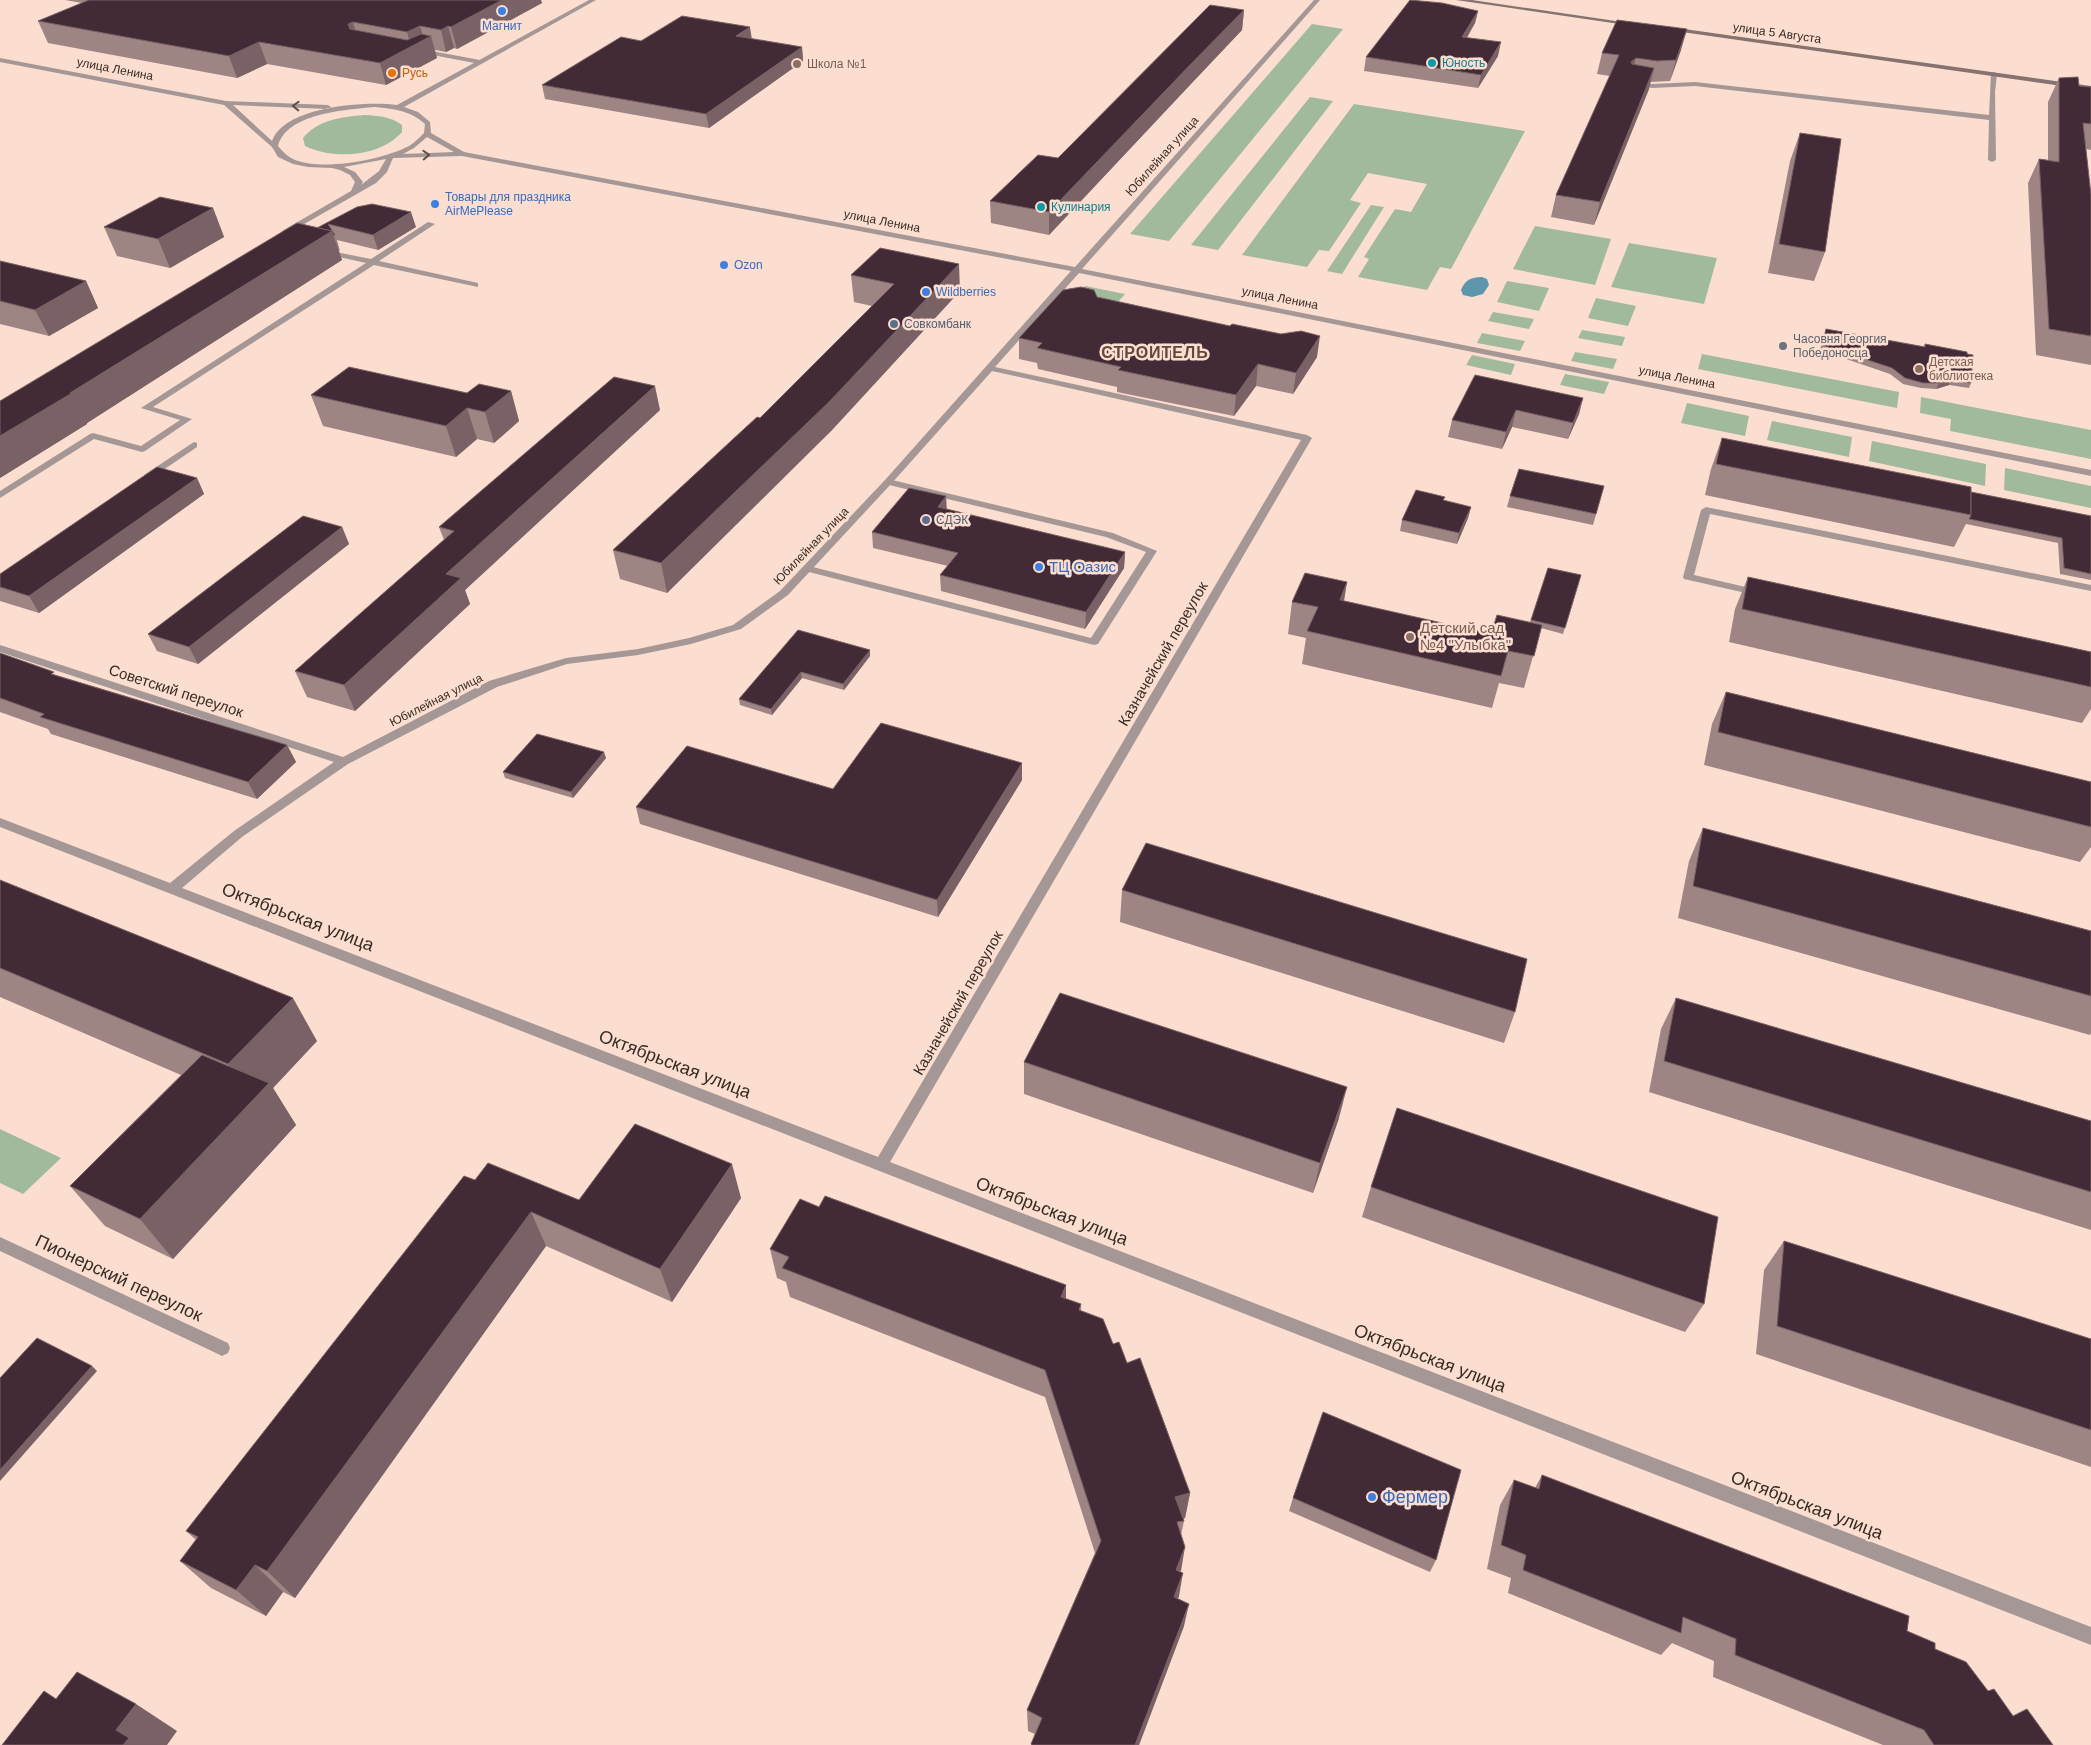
<svg xmlns="http://www.w3.org/2000/svg" width="2091" height="1745" font-family="Helvetica,sans-serif">
<style>
.green{fill:#a1ba9b}
.water{fill:#5d96ad}
.lines{fill:none;stroke-linecap:round;stroke-linejoin:round}
.lane{fill:#a59795;fill-rule:evenodd}
.street{fill:#a59795;fill-rule:evenodd}
.secondary{fill:#86726f;fill-rule:evenodd}
.wall{fill:#9e8483}
.shaded-wall{fill:#7a6165}
.building{fill:#422b37;stroke:#7a6165}
.oneway{stroke:#5d514c}
.shop-dot{fill:#3f7fe0;stroke:#fbdecf;stroke-width:2}
.culture-dot{fill:#0f9aa8;stroke:#fbdecf;stroke-width:2}
.education-dot{fill:#8d6e63;stroke:#fbdecf;stroke-width:2}
.food-dot{fill:#e8710a;stroke:#fbdecf;stroke-width:2}
.service-dot{fill:#5c6f8a;stroke:#fbdecf;stroke-width:2}
.worship-dot{fill:#6b7280;stroke:#fbdecf;stroke-width:2}
.labels{text-anchor:middle;stroke-width:5;stroke-linejoin:round;paint-order:stroke}
.far-shop-label{font-size:12px;fill:#366cbe;stroke:#fbdecf;text-anchor:start}
.far-street-label{font-size:12px;fill:#362b25;stroke:#fbdecf}
.far-culture-label{font-size:12px;fill:#0d838f;stroke:#fbdecf;text-anchor:start}
.far-education-label{font-size:12px;fill:#785e54;stroke:#fbdecf;text-anchor:start}
.far-food-label{font-size:12px;fill:#c56008;stroke:#fbdecf;text-anchor:start}
.far-service-label{font-size:12px;fill:#4e5e75;stroke:#fbdecf;text-anchor:start}
.far-worship-label{font-size:12px;fill:#5b616d;stroke:#fbdecf;text-anchor:start}
.shop-label{font-size:15px;fill:#366cbe;stroke:#fbdecf;text-anchor:start}
.education-label{font-size:15px;fill:#785e54;stroke:#fbdecf;text-anchor:start}
.street-label{font-size:15px;fill:#362b25;stroke:#fbdecf}
.far-district-label{font-size:16px;font-weight:bold;letter-spacing:1px;fill:#60493c;stroke:#fbdecf}
.near-street-label{font-size:18px;fill:#362b25;stroke:#fbdecf}
.near-shop-label{font-size:18px;fill:#366cbe;stroke:#fbdecf;text-anchor:start}
</style>
<rect width="100%" height="100%" fill="#fbdecf"/>
<g class="green">
<polygon points="1312,24 1343,29 1169,241 1130,234"/>
<polygon points="1310,97 1333,101 1218,250 1191,245"/>
<polygon points="1354,104 1525,131 1451,269 1440,267 1427,290 1358,277 1369,259 1364,257 1395,209 1411,212 1427,184 1368,173 1350,200 1361,203 1329,251 1319,250 1307,267 1242,255"/>
<path d="M 364,115 C 378,116 390,116 402,125 L 402,132 C 380,157 334,160 305,146 L 303,138 C 318,120 341,117 364,115 Z"/>
<polygon points="1371,205 1384,207 1342,274 1327,271"/>
<polygon points="1535,226 1611,239 1595,285 1513,269"/>
<polygon points="1629,243 1717,258 1704,304 1611,287"/>
<polygon points="1507,281 1549,288 1539,311 1497,302"/>
<polygon points="1085,286 1125,294 1118,302 1078,294"/>
<polygon points="1596,298 1636,306 1628,326 1588,318"/>
<polygon points="1493,312 1534,319 1529,329 1488,321"/>
<polygon points="1582,330 1625,337 1622,346 1578,338"/>
<polygon points="1482,333 1525,341 1520,351 1477,343"/>
<polygon points="1575,352 1617,359 1613,369 1571,361"/>
<polygon points="1702,354 1899,392 1897,408 1698,369"/>
<polygon points="1472,355 1515,364 1511,375 1466,365"/>
<polygon points="1565,374 1609,382 1604,394 1560,385"/>
<polygon points="1921,397 2091,430 2091,459 1950,431 1951,419 1920,413"/>
<polygon points="1687,403 1749,416 1745,436 1681,423"/>
<polygon points="1772,421 1852,437 1849,457 1767,440"/>
<polygon points="1872,441 1986,464 1985,486 1869,461"/>
<polygon points="2005,468 2091,486 2091,508 2004,490"/>
<polygon points="0,1129 61,1158 23,1194 0,1183"/>
</g>
<path class="water" d="M 1482,277 L 1487,279 L 1489,285 L 1483,294 L 1472,297 L 1463,295 L 1461,290 C 1465,280 1471,277 1482,277 Z"/>
<g class="lines">
<g class="lane">
<polygon points="426,50 480,60 483,62 480,64 427,54 420,57 417,55"/>
<polygon points="1994,72 1997,74 1995,92 1996,160 1992,162 1988,160 1989,120 1695,86 1652,88 1632,83 1635,81 1652,84 1695,82 1989,115 1991,74"/>
<polygon points="428,222 435,224 379,261 478,283 478,287 374,265 153,407 192,419 145,451 142,452 94,439 0,498 0,491 90,434 93,433 141,446 180,420 141,408 366,263 321,253 321,249 371,259"/>
<polygon points="194,442 197,443 197,447 150,479 144,479 144,475"/>
<polygon points="888,479 1113,533 1157,551 1098,644 1094,645 805,571 804,569 809,566 1091,638 1146,552 1106,537 885,484 883,482"/>
</g>
<g class="street">
<path d="M 589,0 L 596,0 L 404,107 L 418,112 L 430,122 L 431,133 L 464,152 L 1075,267 L 1314,0 L 1320,0 L 1082,269 L 2091,470 L 2091,476 L 1079,273 L 995,367 L 1307,435 L 1312,438 L 890,1162 L 2091,1627 L 2091,1645 L 0,827 L 0,818 L 170,883 L 234,831 L 334,762 L 0,652 L 0,645 L 343,757 L 489,681 L 566,658 L 638,649 L 689,638 L 733,625 L 780,591 L 885,480 L 1071,271 L 462,156 L 393,158 L 387,172 L 376,183 L 285,235 L 282,235 L 282,231 L 351,191 L 355,182 L 350,175 L 340,170 L 332,168 L 308,167 L 293,164 L 278,157 L 272,147 L 224,105 L 0,62 L 0,58 L 226,101 L 328,105 L 331,107 L 328,109 L 233,105 L 272,141 C 285,106 366,101 397,105 ZM 374,107 C 393,109 410,110 425,124 L 424,133 C 419,138 414,143 409,146 C 382,160 324,171 295,160 C 288,157 283,152 278,146 C 287,113 345,110 374,107 ZM 427,137 L 454,152 L 403,154 L 414,148 ZM 386,159 L 379,171 L 361,185 L 363,182 L 355,172 L 344,167 ZM 992,371 L 1301,440 L 878,1157 L 182,888 L 242,837 L 348,764 L 497,687 L 567,664 L 638,655 L 691,644 L 741,629 L 788,595 L 891,484 Z"/>
<polygon points="1706,507 2091,585 2091,591 1710,514 1694,575 1763,591 1764,593 1759,596 1684,579 1683,577 1701,510"/>
<polygon points="0,1237 228,1343 230,1348 228,1353 222,1356 216,1353 0,1251"/>
</g>
<g class="secondary">
<polygon points="1456,0 1472,0 1636,24 1633,26"/>
<polygon points="1670,27 2091,86 2091,90 1668,30"/>
</g>
</g>
<g class="wall">
<polygon points="65,0 541,0 542,3 457,49 454,48 446,52 435,50 437,58 386,85 267,64 237,78 48,43 38,21 82,3"/>
<polygon points="1244,10 1242,30 1189,86 1049,235 991,223 990,201 1058,158"/>
<polygon points="1478,11 1475,23 1467,38 1498,56 1478,88 1364,71 1366,57"/>
<polygon points="752,39 802,47 803,61 709,128 545,99 542,85 641,41"/>
<polygon points="1681,50 1670,81 1650,82 1649,89 1594,225 1551,217 1556,195 1610,76 1597,74 1602,53"/>
<polygon points="2059,78 2079,86 2091,87 2091,150 2086,149 2091,195 2091,365 2036,355 2028,183 2039,159 2048,160 2048,102"/>
<polygon points="1800,133 1825,252 1814,281 1768,273 1790,161"/>
<polygon points="357,207 416,227 378,250 337,240 340,251 338,250 342,260 87,423 87,424 0,478 317,228"/>
<polygon points="213,208 224,237 170,268 117,256 104,227"/>
<polygon points="0,261 86,281 98,308 49,336 0,324"/>
<polygon points="851,275 960,291 832,430 667,593 620,579 613,550 760,418 872,306 854,302"/>
<polygon points="1097,297 1317,357 1293,394 1256,386 1234,416 1117,392 1117,387 1038,369 1037,363 1019,359 1019,338"/>
<polygon points="1826,329 1924,347 1925,344 1967,354 1971,383 1969,388 1949,385 1936,389 1921,388 1903,384 1890,374 1820,350"/>
<polygon points="511,391 519,421 494,443 477,439 456,457 323,426 311,395 467,393"/>
<polygon points="1583,398 1579,414 1568,439 1512,427 1502,449 1448,437 1452,420"/>
<polygon points="660,410 465,590 470,604 355,711 307,697 295,671 444,540 439,527"/>
<polygon points="1722,438 1971,492 2091,516 2091,580 2060,574 2058,543 1966,524 1954,547 1705,495 1711,469"/>
<polygon points="197,478 204,494 39,613 0,601 0,574"/>
<polygon points="1604,486 1593,525 1507,507 1510,496"/>
<polygon points="1444,501 1471,507 1468,518 1457,544 1400,531 1402,520"/>
<polygon points="947,509 1125,552 1124,568 1085,629 941,591 940,575 948,566 873,548 872,532"/>
<polygon points="342,527 349,544 198,664 157,651 148,634"/>
<polygon points="1548,568 1581,575 1563,634 1541,628 1524,688 1499,683 1492,708 1302,664 1306,638 1288,634 1292,602 1344,601 1491,634 1530,622"/>
<polygon points="1748,577 2091,652 2091,709 2082,723 1729,642 1735,609"/>
<polygon points="798,630 870,650 870,656 844,690 802,678 772,715 740,705 739,699"/>
<polygon points="0,653 56,675 287,745 296,762 257,799 51,734 48,729 0,712"/>
<polygon points="1726,692 2091,782 2091,847 2080,862 1704,765 1712,724"/>
<polygon points="606,758 573,798 505,778 503,772"/>
<polygon points="1022,763 1022,780 938,917 640,824 636,807 833,789"/>
<polygon points="1703,828 2091,931 2091,1033 2090,1035 1678,918 1689,861"/>
<polygon points="0,880 317,1041 273,1088 296,1125 173,1259 105,1226 70,1186 181,1075 0,997"/>
<polygon points="1122,890 1515,1012 1504,1043 1120,922"/>
<polygon points="1676,998 2091,1121 2091,1230 1649,1092 1661,1029"/>
<polygon points="1024,1062 1339,1118 1313,1193 1024,1094"/>
<polygon points="475,1180 579,1200 741,1198 672,1302 546,1246 295,1598 283,1592 266,1616 211,1588 180,1561 196,1540 186,1531"/>
<polygon points="1371,1187 1704,1304 1685,1332 1362,1217"/>
<polygon points="1784,1241 2091,1339 2091,1467 1756,1354 1764,1270"/>
<polygon points="770,1249 1066,1299 1081,1304 1081,1311 1113,1344 1127,1363 1190,1493 1185,1518 1183,1519 1184,1521 1181,1535 1180,1571 1179,1596 1178,1599 1184,1626 1139,1745 1031,1745 1035,1734 1028,1731 1027,1710 1095,1553 1045,1397 790,1297 786,1282 777,1278"/>
<polygon points="1542,1475 1907,1631 1935,1649 1988,1691 2013,1716 2053,1745 1883,1745 1713,1677 1714,1661 1672,1643 1661,1655 1508,1593 1511,1578 1487,1569 1500,1505 1514,1480 1535,1488"/>
<polygon points="1293,1498 1436,1560 1430,1572 1289,1511"/>
</g>
<g class="shaded-wall">
<polygon points="502,0 541,0 542,3 457,49 451,27"/>
<polygon points="1244,10 1242,30 1189,86 1049,235 1049,212 1190,65"/>
<polygon points="1478,11 1475,23 1459,50 1462,37"/>
<polygon points="353,22 359,44 355,46 348,24"/>
<polygon points="420,26 424,39 431,36 437,58 386,85 380,63 411,46 407,32"/>
<polygon points="448,26 454,48 446,52 441,30"/>
<polygon points="750,27 752,40 736,36"/>
<polygon points="1687,29 1681,50 1670,81 1676,60"/>
<polygon points="259,42 267,64 237,78 229,56"/>
<polygon points="1501,42 1498,56 1478,88 1481,75"/>
<polygon points="802,47 803,61 709,128 706,114"/>
<polygon points="1636,58 1630,79 1631,62"/>
<polygon points="1654,68 1649,89 1594,225 1600,202"/>
<polygon points="213,208 224,237 170,268 158,239"/>
<polygon points="411,212 416,227 378,250 373,235"/>
<polygon points="332,231 342,260 87,423 87,424 0,478 0,436"/>
<polygon points="959,264 960,291 832,430 667,593 661,563"/>
<polygon points="86,281 98,308 49,336 35,310"/>
<polygon points="1320,336 1317,357 1293,394 1296,373"/>
<polygon points="1258,364 1256,386 1234,416 1236,395"/>
<polygon points="1951,379 1949,385 1936,389 1939,383"/>
<polygon points="655,386 660,410 465,590 470,604 355,711 344,685 446,574"/>
<polygon points="511,391 519,421 494,443 485,412"/>
<polygon points="1583,398 1579,414 1568,439 1573,423"/>
<polygon points="467,408 477,439 456,457 446,426"/>
<polygon points="1516,410 1512,427 1502,449 1506,432"/>
<polygon points="197,478 204,494 39,613 29,596"/>
<polygon points="946,496 947,512 938,507"/>
<polygon points="1471,507 1468,518 1457,544 1459,533"/>
<polygon points="342,527 349,544 198,664 189,647"/>
<polygon points="1125,552 1124,568 1085,629 1086,612"/>
<polygon points="1347,582 1342,614 1340,600"/>
<polygon points="870,650 870,656 844,690 843,684"/>
<polygon points="801,672 802,678 772,715 771,709"/>
<polygon points="287,745 296,762 257,799 248,782"/>
<polygon points="604,752 606,758 573,798 571,792"/>
<polygon points="1022,763 1022,780 938,917 937,900"/>
<polygon points="293,998 317,1041 273,1088 296,1125 173,1259 140,1219 252,1101 228,1064"/>
<polygon points="1347,1087 1339,1118 1313,1193 1320,1163"/>
<polygon points="732,1164 741,1198 672,1302 660,1269"/>
<polygon points="531,1212 546,1246 295,1598 267,1571"/>
<polygon points="1066,1285 1066,1314 1061,1297"/>
<polygon points="92,1366 97,1371 0,1481 0,1470"/>
<polygon points="1190,1493 1185,1518 1171,1522 1175,1497"/>
<polygon points="1185,1547 1181,1571 1176,1570"/>
<polygon points="255,1565 283,1592 266,1616 236,1590"/>
<polygon points="1183,1573 1179,1596 1170,1619 1174,1597"/>
<polygon points="1189,1604 1184,1626 1139,1745 1135,1745"/>
<polygon points="136,1704 177,1731 167,1745 123,1745 116,1730"/>
</g>
<g class="building">
<polygon points="89,0 502,0 451,27 448,26 441,30 420,26 407,32 353,22 348,24 350,29 407,40 421,34 431,36 380,63 259,42 229,56 38,21"/>
<polygon points="1410,0 1442,3 1478,11 1462,37 1501,42 1481,75 1366,57"/>
<polygon points="1210,5 1244,10 1190,65 1049,212 990,201 1038,155 1058,158"/>
<polygon points="682,16 750,27 736,36 802,47 706,114 542,85 621,37 641,41"/>
<polygon points="1617,20 1687,29 1676,60 1657,61 1636,58 1631,62 1632,64 1654,68 1600,202 1556,195 1619,55 1602,53"/>
<polygon points="2078,77 2079,86 2091,87 2091,124 2083,123 2091,195 2091,336 2049,329 2039,159 2059,162 2059,78"/>
<polygon points="1800,133 1841,139 1825,252 1779,244"/>
<polygon points="160,197 213,208 158,239 104,227"/>
<polygon points="372,204 411,212 373,235 328,224 335,235 333,235 332,231 317,228 357,207"/>
<polygon points="297,223 332,231 70,393 72,393 0,436 0,401"/>
<polygon points="880,248 959,264 829,402 661,563 613,550 757,417 760,418 894,284 851,275"/>
<polygon points="0,261 86,281 35,310 0,301"/>
<polygon points="1081,287 1094,290 1097,297 1230,326 1232,324 1281,334 1301,331 1320,336 1296,373 1258,364 1236,395 1118,370 1121,367 1037,348 1042,343 1019,338 1063,290"/>
<polygon points="1826,329 1925,347 1925,344 1967,352 1967,354 1973,355 1971,383 1951,379 1939,383 1923,383 1905,378 1892,368 1822,345"/>
<polygon points="349,367 467,393 479,384 511,391 485,412 467,408 446,426 311,395"/>
<polygon points="1475,375 1583,398 1573,423 1516,410 1506,432 1452,420"/>
<polygon points="614,377 655,386 446,574 461,578 344,685 295,671 454,531 439,527"/>
<polygon points="1722,438 1971,487 1971,515 1716,464"/>
<polygon points="157,467 197,478 29,596 0,587 0,574"/>
<polygon points="1519,469 1604,486 1596,514 1510,496"/>
<polygon points="909,488 946,496 938,507 1125,552 1086,612 940,575 958,553 872,532"/>
<polygon points="1416,490 1445,497 1443,500 1471,507 1459,533 1402,520"/>
<polygon points="1971,492 2091,516 2091,574 2064,568 2062,538 1969,519 1971,515"/>
<polygon points="303,516 342,527 189,647 148,634"/>
<polygon points="1548,568 1581,575 1565,628 1531,620"/>
<polygon points="1305,573 1347,582 1340,600 1491,634 1497,615 1542,625 1534,656 1508,651 1501,676 1307,631 1318,607 1292,602"/>
<polygon points="1748,577 2091,652 2091,687 1742,609"/>
<polygon points="798,630 870,650 843,684 801,672 771,709 739,699"/>
<polygon points="0,653 54,672 51,674 287,745 248,782 40,717 44,714 0,698"/>
<polygon points="1726,692 2091,782 2091,827 1718,732"/>
<polygon points="881,723 1022,763 937,900 636,807 687,746 833,789"/>
<polygon points="537,734 604,752 571,792 503,772"/>
<polygon points="1703,828 2091,931 2091,996 1693,886"/>
<polygon points="1146,843 1527,959 1515,1012 1122,890"/>
<polygon points="0,880 293,998 228,1064 0,968"/>
<polygon points="1060,993 1347,1087 1320,1163 1024,1062"/>
<polygon points="1676,998 2091,1121 2091,1192 1664,1061"/>
<polygon points="202,1055 269,1083 140,1219 70,1186"/>
<polygon points="1397,1108 1718,1217 1704,1304 1371,1187"/>
<polygon points="635,1124 732,1164 660,1269 531,1212 267,1571 255,1565 236,1590 180,1561 198,1537 186,1531 464,1176 475,1180 488,1163 579,1200"/>
<polygon points="825,1196 1066,1285 1061,1297 1081,1304 1079,1310 1103,1319 1113,1344 1119,1342 1127,1363 1140,1358 1190,1493 1175,1497 1184,1521 1177,1522 1185,1547 1176,1570 1183,1573 1174,1597 1189,1604 1135,1745 1032,1745 1031,1744 1042,1718 1027,1710 1101,1541 1045,1370 782,1268 789,1257 770,1249 800,1199 819,1207"/>
<polygon points="1784,1241 2091,1339 2091,1430 1777,1326"/>
<polygon points="37,1338 92,1366 0,1470 0,1378"/>
<polygon points="1323,1412 1461,1470 1436,1560 1293,1498"/>
<polygon points="1542,1475 1909,1616 1907,1631 1935,1643 1935,1649 1966,1662 1988,1691 1994,1689 2013,1716 2027,1709 2053,1745 1934,1745 1924,1730 1735,1655 1736,1639 1683,1617 1681,1633 1523,1570 1526,1555 1501,1545 1514,1480 1539,1489"/>
<polygon points="77,1672 136,1704 116,1730 129,1738 123,1745 2,1745 44,1691 56,1699"/>
</g>
<defs><path id="oneway-chevron" d="M-2-3.5L2.5 0L-2 3.5" fill="none" stroke-width="1.6" stroke-linecap="round" stroke-linejoin="round" transform="scale(1.25)"/></defs>
<g class="oneway">
<use href="#oneway-chevron" transform="translate(296 106) rotate(-178)"/>
<use href="#oneway-chevron" transform="translate(426 155) rotate(-2)"/>
</g>
<g class="shop-dot">
<circle cx="502" cy="11" r="5"/>
<circle cx="435" cy="204" r="5"/>
<circle cx="724" cy="265" r="5"/>
<circle cx="926" cy="292" r="5"/>
<circle cx="1039" cy="567" r="5"/>
<circle cx="1372" cy="1497" r="5"/>
</g>
<g class="culture-dot">
<circle cx="1432" cy="63" r="5"/>
<circle cx="1041" cy="207" r="5"/>
</g>
<g class="education-dot">
<circle cx="797" cy="64" r="5"/>
<circle cx="1919" cy="369" r="5"/>
<circle cx="1410" cy="637" r="5"/>
</g>
<circle class="food-dot" cx="392" cy="73" r="5"/>
<g class="service-dot">
<circle cx="894" cy="324" r="5"/>
<circle cx="926" cy="520" r="5"/>
</g>
<circle class="worship-dot" cx="1783" cy="346" r="5"/>
<g class="labels">
<g class="far-shop-label">
<text x="502" y="30" text-anchor="middle">Магнит</text>
<text x="445" y="201">Товары для праздника<tspan x="445" dy="14">AirMePlease</tspan></text>
<text x="734" y="269">Ozon</text>
<text x="936" y="296">Wildberries</text>
</g>
<g class="far-street-label">
<text transform="translate(1777 33) rotate(8)" y="4">улица 5 Августа</text>
<text transform="translate(115 69) rotate(11)" y="4">улица Ленина</text>
<text transform="translate(1162 156) rotate(-48)" y="4">Юбилейная улица</text>
<text transform="translate(882 221) rotate(11)" y="4">улица Ленина</text>
<text transform="translate(1280 298) rotate(11)" y="4">улица Ленина</text>
<text transform="translate(1677 377) rotate(11)" y="4">улица Ленина</text>
<text transform="translate(811 546) rotate(-46)" y="4">Юбилейная улица</text>
<text transform="translate(436 700) rotate(-27)" y="4">Юбилейная улица</text>
</g>
<g class="far-culture-label">
<text x="1442" y="67">Юность</text>
<text x="1051" y="211">Кулинария</text>
</g>
<g class="far-education-label">
<text x="807" y="68">Школа №1</text>
<text x="1929" y="366">Детская<tspan x="1929" dy="14">библиотека</tspan></text>
</g>
<g class="far-food-label">
<text x="402" y="77">Русь</text>
</g>
<g class="far-service-label">
<text x="904" y="328">Совкомбанк</text>
<text x="936" y="524">СДЭК</text>
</g>
<g class="far-worship-label">
<text x="1793" y="343">Часовня Георгия<tspan x="1793" dy="14">Победоносца</tspan></text>
</g>
<g class="shop-label">
<text x="1049" y="572">ТЦ Оазис</text>
</g>
<g class="education-label">
<text x="1420" y="633">Детский сад<tspan x="1420" dy="17">№4 "Улыбка"</tspan></text>
</g>
<g class="street-label">
<text transform="translate(1163 654) rotate(-60)" y="5">Казначейский переулок</text>
<text transform="translate(176 691) rotate(18)" y="5">Советский переулок</text>
<text transform="translate(958 1003) rotate(-60)" y="5">Казначейский переулок</text>
</g>
<g class="far-district-label">
<text x="1155" y="358">СТРОИТЕЛЬ</text>
</g>
<g class="near-street-label">
<text transform="translate(298 917) rotate(21)" y="6">Октябрьская улица</text>
<text transform="translate(675 1064) rotate(21)" y="6">Октябрьская улица</text>
<text transform="translate(1052 1211) rotate(21)" y="6">Октябрьская улица</text>
<text transform="translate(119 1278) rotate(25)" y="6">Пионерский переулок</text>
<text transform="translate(1430 1358) rotate(21)" y="6">Октябрьская улица</text>
<text transform="translate(1807 1505) rotate(21)" y="6">Октябрьская улица</text>
</g>
<g class="near-shop-label">
<text x="1382" y="1503">Фермер</text>
</g>
</g>
</svg>
